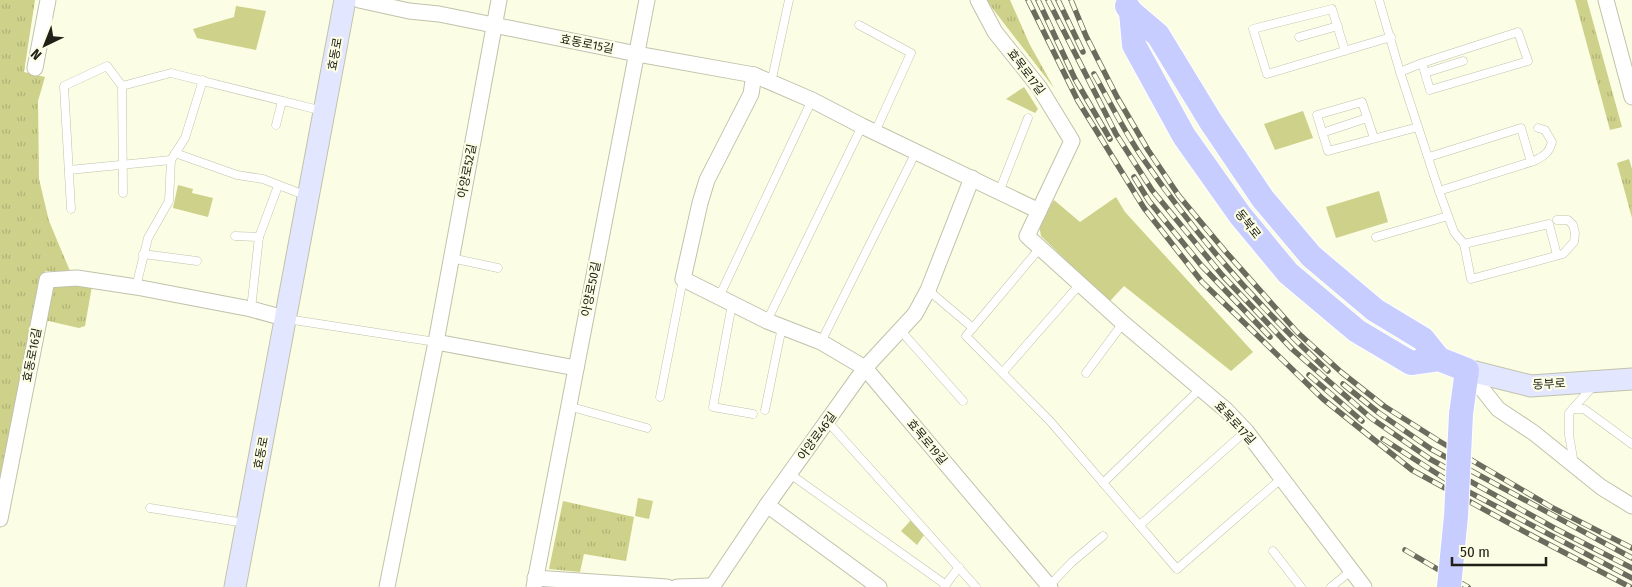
<svg xmlns="http://www.w3.org/2000/svg" width="1632" height="587" font-family="'Fira Sans Condensed','Noto Sans KR',sans-serif">
<style>
.grass{fill:#ced18a}
.park{fill:url(#park-tufts)}
.lines{fill:none;stroke-linecap:round;stroke-linejoin:round}
.lane-casing{stroke:#c1c2ab;stroke-width:9}
.street-casing{stroke:#c1c2ab;stroke-width:17}
.secondary-casing{stroke:#c1c2ab;stroke-width:23}
.primary-casing{stroke:#fff;stroke-width:26}
.lane{stroke:#fff;stroke-width:8}
.street{stroke:#fff;stroke-width:15}
.secondary{stroke:#e3e6ff;stroke-width:21}
.primary{stroke:#c7ceff;stroke-width:24}
.rail-casing{stroke:#6b6c5e;stroke-width:5.5}
.rail{stroke:#fbfde5;stroke-width:4;stroke-dasharray:11;stroke-linecap:butt}
.primary-bridge-casing{stroke:#fff;stroke-width:26;stroke-linecap:butt}
.primary-bridge{stroke:#c7ceff;stroke-width:24}
.labels{text-anchor:middle;stroke-width:4.5;stroke-linejoin:round;paint-order:stroke}
.street-label{font-size:12px;fill:#202018;stroke:#fbfde5}
</style>
<defs>
<pattern id="park-tufts" width="24" height="20" patternUnits="userSpaceOnUse" patternTransform="scale(1.25)"><rect width="24" height="20" fill="#ced18a"/><path d="M3 7l-1-3M5 7V3M7 7l1-3M15 17l-1-3M17 17v-4M19 17l1-3" fill="none" stroke="#b1b376"/></pattern>
</defs>
<rect width="100%" height="100%" fill="#fbfde5"/>
<g class="grass">
<polygon points="236,6 266,11 256,50 197,38 193,29 234,17"/>
<polygon points="1024,87 1038,109 1035,113 1006,99"/>
<polygon points="1303,111 1313,138 1275,150 1264,124"/>
<polygon points="178,185 193,189 192,193 213,198 208,217 173,208"/>
<polygon points="1379,191 1388,222 1336,238 1326,207"/>
<polygon points="1116,197 1125,212 1253,352 1231,371 1124,286 1109,302 1041,236 1039,225 1054,200 1080,222"/>
<polygon points="638,498 653,501 649,519 635,516"/>
<polygon points="911,520 924,535 917,545 901,531"/>
</g>
<g class="park">
<polygon points="0,0 35,0 24,72 45,77 38,101 39,179 49,221 70,271 45,271 0,492"/>
<polygon points="986,0 1010,0 1030,45 1054,88"/>
<polygon points="1575,0 1587,0 1622,127 1610,130"/>
<polygon points="1629,159 1632,169 1632,218 1617,163"/>
<polygon points="58,282 92,286 85,326 79,328 44,320 50,287"/>
<polygon points="563,501 634,517 626,561 584,554 580,572 549,569"/>
</g>
<g class="lines">
<g class="lane-casing">
<g id="lane">
<polyline points="1379,0 1400,72 1439,191 1454,232 1464,244 1471,279 1563,254 1574,242 1575,233 1573,225 1568,220 1557,220"/>
<polyline points="859,25 911,53 875,132"/>
<polyline points="1299,37 1338,26"/>
<polyline points="1345,51 1332,9 1253,29 1267,74 1391,37"/>
<polyline points="1400,72 1422,63 1518,32 1528,61 1430,90 1422,63"/>
<polyline points="1425,73 1463,61"/>
<polyline points="770,81 773,74 789,0"/>
<polyline points="122,86 171,73 323,111"/>
<polyline points="276,125 282,101"/>
<polyline points="1328,131 1367,118"/>
<polyline points="1374,138 1362,102 1317,115 1328,151 1418,127"/>
<polyline points="175,153 237,175 263,179 307,196"/>
<polyline points="1429,157 1521,128 1531,162"/>
<polyline points="69,170 171,160"/>
<path d="M 1439,191 L 1534,161 C 1544,156 1549,153 1552,142 L 1545,130 L 1538,128"/>
<polyline points="999,192 1028,118"/>
<polyline points="71,209 64,86 107,66 122,86 123,193"/>
<polyline points="235,236 259,237"/>
<polyline points="1376,237 1448,216"/>
<polyline points="1464,244 1549,224 1557,255"/>
<polyline points="1040,248 966,336 1050,421 1177,569 1282,478"/>
<polyline points="143,254 197,261"/>
<polyline points="451,258 498,268"/>
<polyline points="136,287 148,238 169,201 171,160 185,138 203,80"/>
<polyline points="928,290 973,328"/>
<polyline points="719,297 812,100"/>
<polyline points="732,304 713,407 753,414"/>
<polyline points="251,309 259,237 278,186"/>
<polyline points="287,319 436,342"/>
<polyline points="767,321 862,126"/>
<polyline points="901,331 963,401"/>
<polyline points="821,342 916,152"/>
<polyline points="1003,372 1080,284"/>
<polyline points="1086,373 1123,323"/>
<polyline points="660,397 683,279"/>
<polyline points="568,406 647,428"/>
<polyline points="1573,409 1584,409 1632,444"/>
<polyline points="765,410 782,327"/>
<polyline points="828,422 976,587"/>
<polyline points="1574,464 1569,435 1569,413 1594,385"/>
<polyline points="790,474 946,585"/>
<polyline points="1103,483 1201,388"/>
<polyline points="150,508 245,523"/>
<polyline points="1140,525 1246,431"/>
<polyline points="1273,551 1301,587"/>
<polyline points="1049,586 1072,562 1103,536"/>
<polyline points="944,587 959,567"/>
<polyline points="1331,587 1352,570"/>
</g>
</g>
<g class="street-casing">
<g id="street">
<polyline points="359,0 409,11 439,14 637,54 754,75 812,100 862,126 1039,211"/>
<polyline points="978,0 995,32 1039,87 1072,141 1027,236 1123,323 1226,410 1246,431 1364,587"/>
<polyline points="1606,0 1632,97"/>
<polyline points="35,68 48,0"/>
<polyline points="754,75 751,94 707,180 700,203 683,279 767,321 821,342 865,368 1050,587"/>
<polyline points="436,342 576,368"/>
<polyline points="1467,370 1498,409 1534,433 1601,487 1632,506"/>
<polyline points="767,505 879,587"/>
<polyline points="0,519 47,280 77,278 136,287 251,309 284,318"/>
<polyline points="535,578 667,587"/>
<polyline points="387,587 436,342 499,0"/>
<polyline points="534,587 647,0"/>
<polyline points="677,587 711,586"/>
<polyline points="712,587 767,505 865,368 915,314 928,290 972,178"/>
</g>
</g>
<g class="secondary-casing">
<g id="secondary">
<polyline points="1467,370 1531,386 1632,379"/>
<polyline points="235,587 345,0"/>
</g>
</g>
<g class="primary-casing">
<g id="primary">
<polyline points="1127,6 1131,12 1158,35 1211,122 1263,199 1311,256 1375,310 1423,339 1439,359"/>
<polyline points="1131,12 1134,45 1184,136 1240,215 1288,273 1357,331 1411,363 1439,359 1467,370 1461,414"/>
</g>
</g>
<use href="#lane" class="lane"/>
<use href="#street" class="street"/>
<use href="#secondary" class="secondary"/>
<use href="#primary" class="primary"/>
<g class="rail-casing">
<g id="rail">
<polyline points="1028,0 1078,101 1144,208 1202,282 1323,399 1412,470 1527,533 1630,587"/>
<polyline points="1038,0 1075,79 1110,139"/>
<polyline points="1048,0 1116,134 1152,190 1222,275 1292,349 1371,418 1430,459 1556,529 1632,568"/>
<polyline points="1058,0 1083,52"/>
<polyline points="1071,0 1086,36 1117,97 1148,150 1179,196 1225,251 1297,332 1341,372 1384,406 1439,441 1553,508 1632,548"/>
<path d="M 1094,74 C 1110,102 1125,133 1144,160 C 1197,237 1259,307 1328,371"/>
<polyline points="1134,177 1149,201 1201,265 1270,337"/>
<polyline points="1309,375 1362,421"/>
<polyline points="1343,384 1379,413 1431,449 1632,558"/>
<polyline points="1383,439 1450,482 1632,578"/>
<polyline points="1405,550 1468,587"/>
</g>
</g>
<use href="#rail" class="rail"/>
<g class="primary-bridge-casing">
<polyline id="primary-bridge" points="1449,587 1456,516 1461,414"/>
</g>
<use href="#primary-bridge" class="primary-bridge"/>
</g>
<g class="labels">
<g class="street-label">
<text transform="translate(587 44) rotate(11)" y="4">효동로15길</text>
<text transform="translate(335 54) rotate(-80)" y="4">효동로</text>
<text transform="translate(1026 72) rotate(53)" y="4">효목로17길</text>
<text transform="translate(467 171) rotate(-79)" y="4">아양로52길</text>
<text transform="translate(1248 224) rotate(52)" y="4">동북로</text>
<text transform="translate(591 289) rotate(-79)" y="4">아양로50길</text>
<text transform="translate(32 355) rotate(-79)" y="4">효동로16길</text>
<text transform="translate(1549 384) rotate(-3)" y="4">동부로</text>
<text transform="translate(1235 423) rotate(47)" y="4">효목로17길</text>
<text transform="translate(817 436) rotate(-54)" y="4">아양로46길</text>
<text transform="translate(927 442) rotate(50)" y="4">효목로19길</text>
<text transform="translate(261 453) rotate(-79)" y="4">효동로</text>
</g>
</g>
<g transform="translate(45 45) rotate(223)" stroke="#fbfde5" stroke-width="4" paint-order="stroke">
<path d="M0-4L9 19L0 12L-9 19Z" fill="#202018"/>
<text y="-8" font-size="14" font-weight="bold" text-anchor="middle" fill="#202018">N</text>
</g>
<path d="M1452 557v8h94v-8" fill="none" stroke="#202018" stroke-width="2.5"/>
<text x="1460" y="557" font-size="15" fill="#202018" stroke="#fbfde5" stroke-width="4" paint-order="stroke">50 m</text>
</svg>
